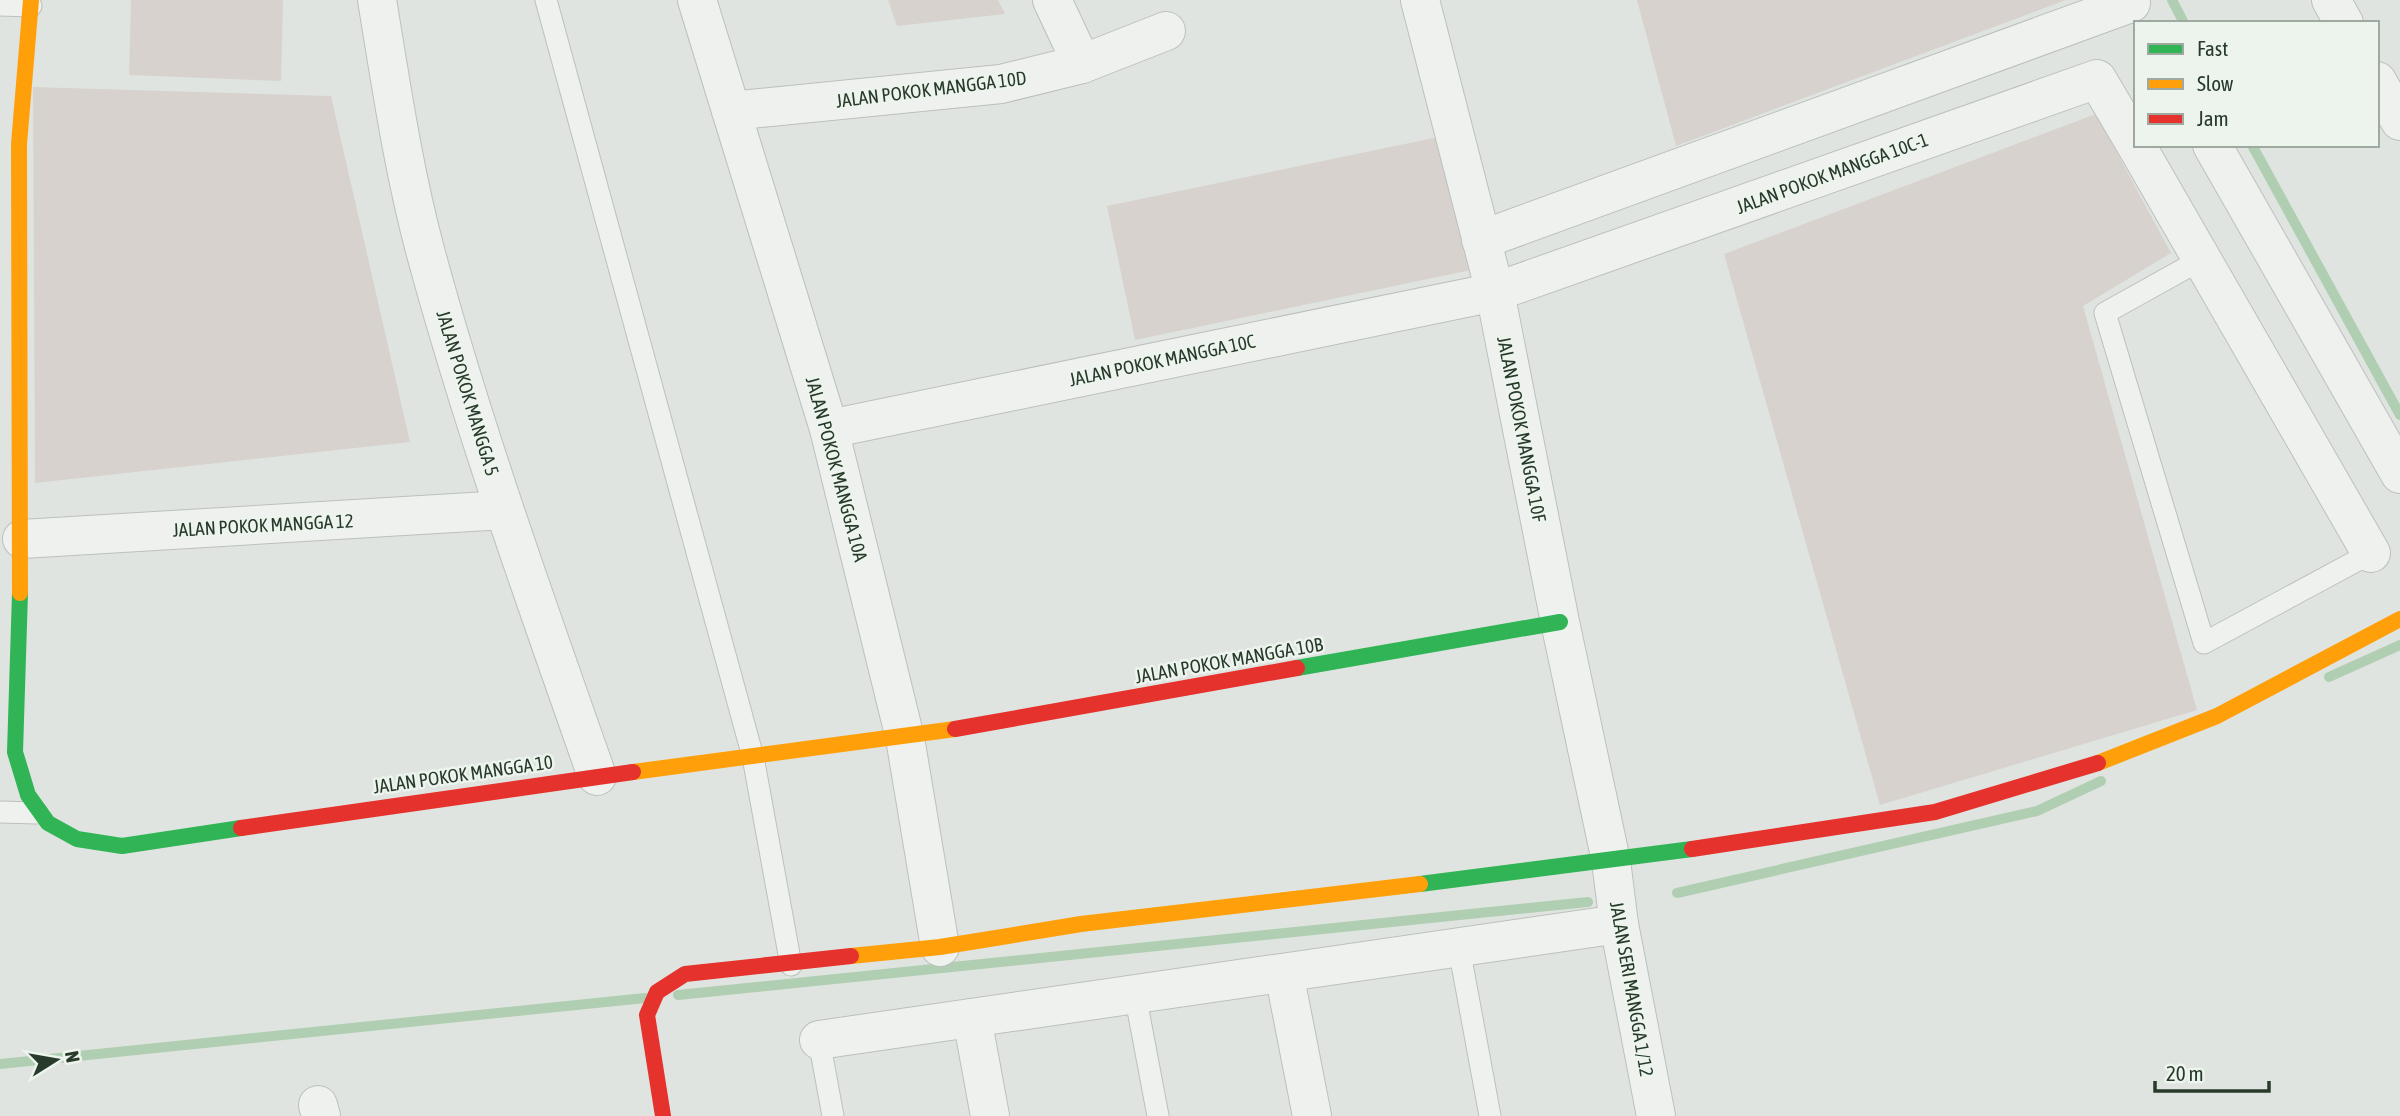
<svg xmlns="http://www.w3.org/2000/svg" width="2400" height="1116" font-family="'Asap Condensed',sans-serif">
<style>
.green{fill:#d7d2ce}
.lines{fill:none;stroke-linecap:round;stroke-linejoin:round}
.stream{stroke:#b0ceb1;stroke-width:10}
.lane-casing{stroke:#bcc0bd;stroke-width:23}
.street-casing{stroke:#bcc0bd;stroke-width:40}
.lane{stroke:#eff1ef;stroke-width:21}
.street{stroke:#eff1ef;stroke-width:38}
.fast{stroke:#30b455;stroke-width:16}
.slow{stroke:#ff9f0a;stroke-width:16}
.jam{stroke:#e5322d;stroke-width:16}
.labels{text-anchor:middle;stroke-width:5;stroke-linejoin:round;paint-order:stroke}
.street-label{font-size:19px;fill:#283b2b;stroke:#edf4ee}
</style>
<rect width="100%" height="100%" fill="#e0e4e0"/>
<g class="green">
<polygon points="131,0 283,0 281,81 129,75"/>
<polygon points="888,0 998,0 1005,14 897,26"/>
<polygon points="1637,0 2066,0 1676,146"/>
<polygon points="33,87 331,96 410,442 35,483"/>
<polygon points="2096,114 2171,253 2083,306 2197,710 1880,805 1724,254"/>
<polygon points="1443,136 1471,270 1135,340 1107,206"/>
</g>
<g class="lines">
<g class="stream">
<polyline points="2172,0 2184,23"/>
<polyline points="2252,145 2400,415"/>
<polyline points="2329,677 2400,645"/>
<polyline points="1677,893 2037,811 2101,781"/>
<polyline points="678,995 1588,902"/>
<polyline points="0,1064 645,998"/>
</g>
<g class="lane-casing">
<g id="lane">
<polyline points="546,0 753,757 791,965"/>
<polyline points="0,5 31,6"/>
<polyline points="2202,259 2105,313 2204,643 2371,553"/>
<polyline points="0,812 37,813"/>
<polyline points="1459,948 1490,1116"/>
<polyline points="1135,994 1158,1116"/>
<polyline points="819,1040 833,1116"/>
</g>
</g>
<g class="street-casing">
<g id="street">
<path d="M 377,0 C 391,84 403,168 425,250 C 473,428 536,602 597,776"/>
<polyline points="697,0 829,429 905,738 940,947"/>
<polyline points="1052,0 1082,64"/>
<polyline points="1420,0 1495,292 1560,622 1611,861 1619,924 1656,1116"/>
<polyline points="2331,0 2344,23"/>
<polyline points="2377,81 2400,121"/>
<polyline points="731,111 1001,84 1082,64 1166,31"/>
<polyline points="2136,145 2371,553"/>
<polyline points="2212,145 2400,474"/>
<polyline points="1481,240 2131,3"/>
<polyline points="829,429 1495,292 2097,79 2136,145"/>
<polyline points="22,539 504,510"/>
<polyline points="1284,973 1312,1116"/>
<polyline points="972,1018 990,1116"/>
<polyline points="819,1040 1619,924"/>
<polyline points="318,1105 321,1116"/>
</g>
</g>
<use href="#lane" class="lane"/>
<use href="#street" class="street"/>
<g class="fast">
<polyline points="20,593 15,752 28,795 48,823 77,839 122,846 241,828"/>
<polyline points="1297,668 1560,622"/>
<polyline points="1420,884 1692,849"/>
</g>
<g class="slow">
<polyline points="20,593 19,144 31,0"/>
<polyline points="2098,763 2217,716 2400,619"/>
<polyline points="633,772 955,729"/>
<polyline points="851,956 940,947 1081,924 1420,884"/>
</g>
<g class="jam">
<polyline points="955,729 1297,668"/>
<polyline points="241,828 633,772"/>
<polyline points="1692,849 1935,812 2098,763"/>
<polyline points="663,1116 647,1015 657,992 685,974 851,956"/>
</g>
</g>
<g class="labels">
<g class="street-label">
<text transform="translate(931 89) rotate(-7)" y="7">JALAN POKOK MANGGA 10D</text>
<text transform="translate(1832 173) rotate(-20)" y="7">JALAN POKOK MANGGA 10C-1</text>
<text transform="translate(1162 360) rotate(-12)" y="7">JALAN POKOK MANGGA 10C</text>
<text transform="translate(468 393) rotate(73)" y="7">JALAN POKOK MANGGA 5</text>
<text transform="translate(1522 429) rotate(79)" y="7">JALAN POKOK MANGGA 10F</text>
<text transform="translate(837 469) rotate(75)" y="7">JALAN POKOK MANGGA 10A</text>
<text transform="translate(263 525) rotate(-3)" y="7">JALAN POKOK MANGGA 12</text>
<text transform="translate(1229 660) rotate(-10)" y="7">JALAN POKOK MANGGA 10B</text>
<text transform="translate(463 774) rotate(-8)" y="7">JALAN POKOK MANGGA 10</text>
<text transform="translate(1632 989) rotate(80)" y="7">JALAN SERI MANGGA 1/12</text>
</g>
</g>
<rect x="2134" y="21" width="245" height="126" fill="#edf4ee" stroke="#9eaaa0" stroke-width="2"/>
<rect x="2148" y="44" width="35" height="10" fill="#30b455" stroke="#9eaaa0" stroke-width="2"/>
<text x="2197" y="56" font-size="21" fill="#283b2b">Fast</text>
<rect x="2148" y="79" width="35" height="10" fill="#ff9f0a" stroke="#9eaaa0" stroke-width="2"/>
<text x="2197" y="91" font-size="21" fill="#283b2b">Slow</text>
<rect x="2148" y="114" width="35" height="10" fill="#e5322d" stroke="#9eaaa0" stroke-width="2"/>
<text x="2197" y="126" font-size="21" fill="#283b2b">Jam</text>
<g transform="translate(56 1060) rotate(79)" stroke="#edf4ee" stroke-width="5" paint-order="stroke">
<path d="M0-5L12 26L0 18L-12 26Z" fill="#283b2b"/>
<text y="-10" font-size="19" font-weight="bold" text-anchor="middle" fill="#283b2b">N</text>
</g>
<path d="M2155 1081v10h114v-10" fill="none" stroke="#283b2b" stroke-width="3.5"/>
<text x="2166" y="1081" font-size="21" fill="#283b2b" stroke="#edf4ee" stroke-width="5" paint-order="stroke">20 m</text>
</svg>
